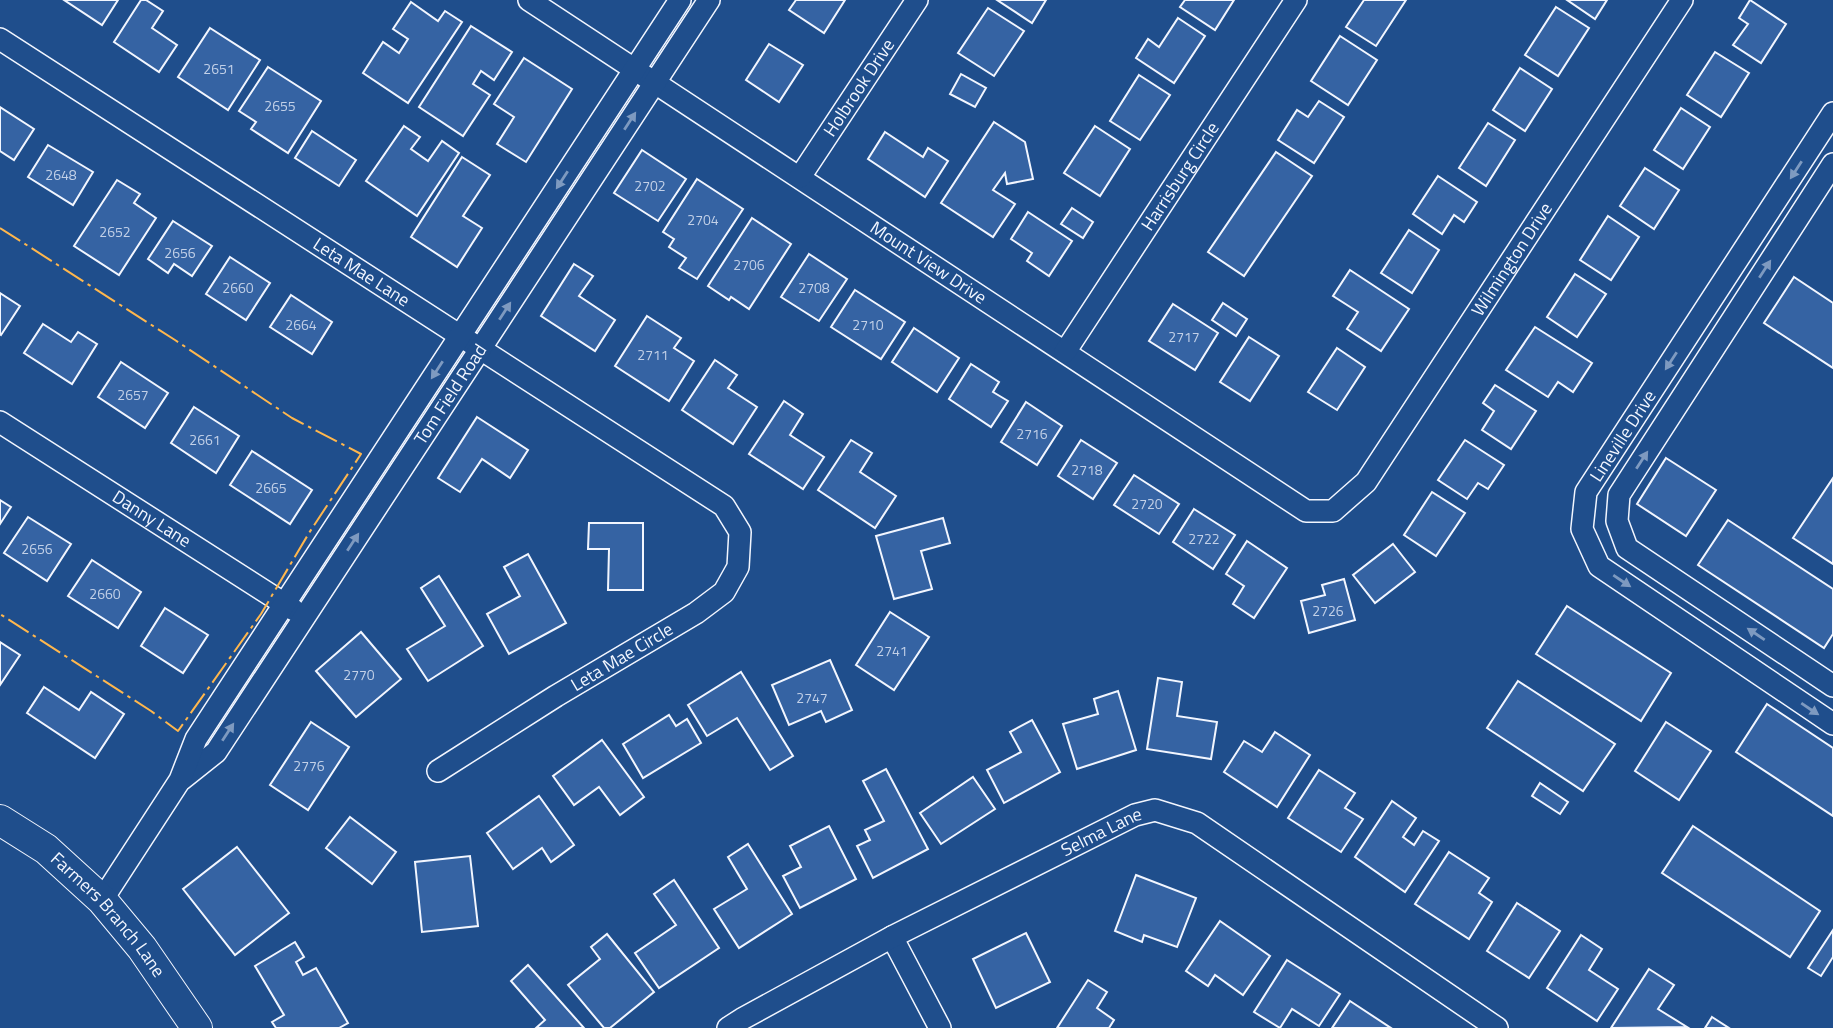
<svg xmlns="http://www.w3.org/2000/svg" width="1833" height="1028" font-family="'Titillium Web',sans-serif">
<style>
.building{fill:#3563a3;stroke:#f2f6ff;stroke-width:2}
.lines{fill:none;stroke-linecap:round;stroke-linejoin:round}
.street-casing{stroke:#f2f6ff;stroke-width:24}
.secondary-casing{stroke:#f2f6ff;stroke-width:32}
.street{stroke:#1f4e8c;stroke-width:21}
.secondary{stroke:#1f4e8c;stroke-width:30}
.power{stroke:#ffb74d;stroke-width:2;stroke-dasharray:24 5 3.5 5;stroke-linecap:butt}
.oneway{fill:#7e9ac0}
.labels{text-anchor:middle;stroke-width:5;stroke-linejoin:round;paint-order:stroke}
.number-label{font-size:14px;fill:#c3d1e8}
.street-label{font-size:18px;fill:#f2f6ff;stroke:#1f4e8c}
</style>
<rect width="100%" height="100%" fill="#1f4e8c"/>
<g class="building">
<polygon points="64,0 118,0 102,25"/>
<polygon points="141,0 146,0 163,11 152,28 177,45 159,72 114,42"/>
<polygon points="796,0 845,0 824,33 789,10"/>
<polygon points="997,0 1046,0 1032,23"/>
<polygon points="1185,0 1234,0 1215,30 1180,7"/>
<polygon points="1364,0 1406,0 1376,46 1346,27"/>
<polygon points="1567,0 1607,0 1595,19"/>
<polygon points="1750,0 1786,24 1761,63 1733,45 1748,24 1739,18"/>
<polygon points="411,2 438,21 445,11 462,22 408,103 363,73 383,42 399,53 408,39 393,29"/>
<polygon points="1556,7 1589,28 1558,76 1525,55"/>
<polygon points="988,8 1024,31 994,76 958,53"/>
<polygon points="1178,18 1205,36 1174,83 1136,58 1148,39 1159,47"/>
<polygon points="471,26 512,52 494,80 481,71 473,84 490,95 463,136 419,107"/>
<polygon points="210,28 260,60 228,110 178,77"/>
<polygon points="1340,36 1377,60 1348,105 1311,81"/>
<polygon points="769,44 803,65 779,102 746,80"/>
<polygon points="1715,52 1749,73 1721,117 1687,95"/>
<polygon points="524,58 572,89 526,162 497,144 514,117 494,104"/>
<polygon points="268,67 321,101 288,153 251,129 256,122 239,111"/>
<polygon points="1520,68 1552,89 1525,131 1493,110"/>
<polygon points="961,74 986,88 975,107 950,94"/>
<polygon points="1139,75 1170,95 1140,140 1110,121"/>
<polygon points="1319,101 1344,117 1314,163 1278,140 1297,110 1308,117"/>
<polygon points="0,107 34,129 14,160 0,151"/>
<polygon points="1681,108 1710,127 1683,169 1654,150"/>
<polygon points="994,122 1025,142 1033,179 1007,184 1005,173 993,190 1015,204 993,237 941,203"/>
<polygon points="1488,123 1515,140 1486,186 1459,168"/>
<polygon points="404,126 420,137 411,149 428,161 442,141 459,153 417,216 366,181"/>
<polygon points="1095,126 1130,149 1100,196 1064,173"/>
<polygon points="312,131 356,160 339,186 295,158"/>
<polygon points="885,132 923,157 928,148 948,161 925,197 868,159"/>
<polygon points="48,145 93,172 73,205 28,177"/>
<polygon points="642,150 686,179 658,221 614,193"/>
<polygon points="1276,152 1312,176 1244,276 1208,252"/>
<polygon points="462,157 490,175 463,216 482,228 457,267 411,237"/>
<polygon points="1645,168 1679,190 1654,229 1620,206"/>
<polygon points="1438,176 1477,202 1464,222 1454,215 1442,234 1413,214"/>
<polygon points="697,179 743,209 697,279 679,268 686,258 669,247 674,239 663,232"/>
<polygon points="117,180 140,194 134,203 156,218 119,275 74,246"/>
<polygon points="1072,208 1093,222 1083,238 1061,224"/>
<polygon points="1028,212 1072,241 1049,276 1027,261 1032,253 1011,239"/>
<polygon points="1608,216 1639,237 1611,280 1580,260"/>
<polygon points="752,218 791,244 749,309 731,297 729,300 708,286"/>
<polygon points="173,221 212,246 192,276 174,264 168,273 148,259"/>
<polygon points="1409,230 1439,250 1412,293 1381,273"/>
<polygon points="809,254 847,279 819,321 781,297"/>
<polygon points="230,257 270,283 246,320 206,294"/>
<polygon points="574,264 593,276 579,296 615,320 595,351 541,316"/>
<polygon points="1350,270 1409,309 1381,351 1347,329 1358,312 1333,296"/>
<polygon points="1575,274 1606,294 1577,337 1547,317"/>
<polygon points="1794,277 1833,303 1833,368 1764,323"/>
<polygon points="855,290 905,322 881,359 831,327"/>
<polygon points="0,293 20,306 1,335 0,334"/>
<polygon points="291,295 332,322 312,354 270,327"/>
<polygon points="1223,303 1247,319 1236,336 1212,320"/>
<polygon points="1173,304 1218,333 1195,370 1149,341"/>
<polygon points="647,316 681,338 674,348 694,361 669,401 615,366"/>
<polygon points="43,324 71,342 78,332 97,344 72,384 24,353"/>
<polygon points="1535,327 1592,363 1573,392 1558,382 1548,397 1506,370"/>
<polygon points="914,328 959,358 937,392 892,362"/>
<polygon points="1249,337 1279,356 1250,401 1220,382"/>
<polygon points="1337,348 1365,367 1337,410 1308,392"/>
<polygon points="715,360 737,375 728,388 757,407 733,444 682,410"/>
<polygon points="121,362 168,393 145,428 98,397"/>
<polygon points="971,364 999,382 993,392 1008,401 991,427 949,399"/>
<polygon points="1495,385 1536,411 1511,449 1482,430 1494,411 1483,403"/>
<polygon points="784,401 803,414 790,435 824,457 803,489 749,454"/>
<polygon points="1026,402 1062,426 1037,465 1001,442"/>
<polygon points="194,407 239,436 216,473 171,443"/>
<polygon points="477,417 528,450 510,478 482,459 460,492 438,478"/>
<polygon points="851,440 872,453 860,472 896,496 875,528 818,490"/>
<polygon points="1081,440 1117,463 1093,499 1058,476"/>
<polygon points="1465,440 1504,465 1488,489 1478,483 1467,499 1438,480"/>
<polygon points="252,451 312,490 290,524 230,485"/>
<polygon points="1666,458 1716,490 1686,536 1637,504"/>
<polygon points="1134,475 1179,504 1159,534 1114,505"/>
<polygon points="1833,478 1833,564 1793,538"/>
<polygon points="1432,492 1465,513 1436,556 1404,535"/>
<polygon points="0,500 11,507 0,524"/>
<polygon points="1194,509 1235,535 1213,569 1173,542"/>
<polygon points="28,517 71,544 47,581 4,553"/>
<polygon points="943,518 950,543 921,551 932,589 894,599 876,536"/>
<polygon points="1728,520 1833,589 1833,634 1824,648 1698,565"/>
<polygon points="589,523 643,523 643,590 608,590 609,549 588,549"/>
<polygon points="1247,541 1287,568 1254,618 1233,604 1244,586 1226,574"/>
<polygon points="1393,544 1415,572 1375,603 1353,575"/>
<polygon points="528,554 566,623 509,654 487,614 520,596 504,567"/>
<polygon points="92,560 141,592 118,628 68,596"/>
<polygon points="439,576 483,646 428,681 407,649 445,626 421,588"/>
<polygon points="1344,579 1355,620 1309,633 1301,601 1325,595 1322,585"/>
<polygon points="1567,606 1671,673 1641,721 1536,654"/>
<polygon points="165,608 208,635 183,673 141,646"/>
<polygon points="890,612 929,637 894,690 856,665"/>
<polygon points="361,632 401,679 356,717 316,671"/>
<polygon points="0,642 20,655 0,685"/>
<polygon points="830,660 852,710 826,722 821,711 789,725 772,685"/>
<polygon points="741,672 793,756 770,770 737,718 707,736 688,705"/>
<polygon points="1158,678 1182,682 1177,716 1217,722 1211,759 1147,749"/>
<polygon points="1518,681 1615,744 1583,791 1487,728"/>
<polygon points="44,687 79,710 91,692 124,714 95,758 27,713"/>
<polygon points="1118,691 1136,750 1077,769 1063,724 1098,714 1094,699"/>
<polygon points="1767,704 1833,748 1833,816 1736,752"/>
<polygon points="669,715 676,726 687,719 701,743 643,778 623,744"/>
<polygon points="1032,720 1060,772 1004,803 987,770 1021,752 1010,732"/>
<polygon points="311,722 349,747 308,810 270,785"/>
<polygon points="1666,722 1711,751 1679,800 1635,771"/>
<polygon points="1275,732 1310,755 1277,807 1224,772 1244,741 1262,752"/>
<polygon points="602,740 644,797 620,815 599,787 574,805 553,776"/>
<polygon points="886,769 928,849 873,878 857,846 870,840 865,830 884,821 863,781"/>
<polygon points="1319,770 1355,793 1345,808 1363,819 1341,852 1288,818"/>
<polygon points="973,777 995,809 941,844 920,813"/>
<polygon points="1540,783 1568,802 1560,814 1532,796"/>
<polygon points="539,796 574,845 551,862 542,848 513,869 487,833"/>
<polygon points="1392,801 1416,818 1403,837 1414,845 1423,831 1439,841 1405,892 1355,857"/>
<polygon points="350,817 396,852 372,884 326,848"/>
<polygon points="829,826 856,879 800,908 783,876 801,867 790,846"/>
<polygon points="1693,826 1820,911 1790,957 1662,873"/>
<polygon points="748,844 792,914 739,948 714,909 747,889 728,857"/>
<polygon points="237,847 289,913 235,955 183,889"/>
<polygon points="1449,852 1489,878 1479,893 1492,902 1469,939 1415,904"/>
<polygon points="470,856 478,926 422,932 415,862"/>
<polygon points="1136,875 1196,898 1177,947 1144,935 1142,942 1115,931"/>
<polygon points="674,880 719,948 659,988 635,953 676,925 654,894"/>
<polygon points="1517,903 1560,931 1529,978 1487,951"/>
<polygon points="1220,921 1270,956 1243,995 1215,975 1208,986 1186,971"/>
<polygon points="1833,930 1833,957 1821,976 1808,968"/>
<polygon points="1026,933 1050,982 996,1008 973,959"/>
<polygon points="607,934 654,992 610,1028 604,1028 568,985 600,959 591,947"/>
<polygon points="1581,935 1602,949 1589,970 1618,989 1597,1021 1547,988"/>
<polygon points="295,942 304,957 296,962 303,975 316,968 348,1023 339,1028 276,1028 272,1022 284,1015 255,966"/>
<polygon points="1287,960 1340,994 1319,1026 1292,1009 1280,1028 1254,1012"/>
<polygon points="528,965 584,1028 536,1028 545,1020 511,981"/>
<polygon points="1649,969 1674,985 1658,1009 1687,1027 1611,1028"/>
<polygon points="1088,980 1107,992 1097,1008 1114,1020 1109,1028 1057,1028"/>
<polygon points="1350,1001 1391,1028 1332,1028"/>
<polygon points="1712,1017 1729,1028 1705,1028"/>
</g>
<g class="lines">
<g class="street-casing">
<g id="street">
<path id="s1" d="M 529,0 L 1306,511 L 1333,511 L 1366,482 L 1682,0"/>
<path id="s2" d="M 0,39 L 724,506 L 740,532 L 738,567 L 724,592 L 696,613 L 556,696 L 438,771"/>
<polyline points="1833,113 1586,492 1582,529 1599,566 1833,724"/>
<polyline points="1833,164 1619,495 1617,521 1627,548 1833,686"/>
<path id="s3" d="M 800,177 L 917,0"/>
<path id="s4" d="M 1065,352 L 1296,0"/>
<path id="s5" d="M 0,422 L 294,610"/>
<path id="s6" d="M 182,779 L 216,752 L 709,0"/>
<polyline points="102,900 180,780 196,739 680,0"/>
<polyline points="892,937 940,1028"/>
<path id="s7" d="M 728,1028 L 742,1019 L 892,937 L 1135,815 L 1155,810 L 1197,823 L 1497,1028"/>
</g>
</g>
<g class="secondary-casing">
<g id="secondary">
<path id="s8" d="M 0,820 L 46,849 L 102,900 L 142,948 L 197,1028"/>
</g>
</g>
<use href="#street" class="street"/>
<use href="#secondary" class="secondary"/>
<polyline class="power" points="0,228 175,340 292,418 361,454 309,533 261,614 178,731 151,711 0,614"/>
</g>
<defs><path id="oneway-solid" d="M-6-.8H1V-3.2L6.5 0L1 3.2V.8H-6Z" transform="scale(1.75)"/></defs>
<g class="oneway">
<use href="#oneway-solid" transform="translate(630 121) rotate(-57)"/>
<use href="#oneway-solid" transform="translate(1796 170) rotate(123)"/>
<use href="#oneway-solid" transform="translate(562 180) rotate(123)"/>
<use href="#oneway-solid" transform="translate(1765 269) rotate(-57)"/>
<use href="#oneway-solid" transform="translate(505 311) rotate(-57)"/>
<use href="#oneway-solid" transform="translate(1671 361) rotate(123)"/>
<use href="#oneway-solid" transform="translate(437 370) rotate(123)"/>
<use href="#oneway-solid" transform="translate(1642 460) rotate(-57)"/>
<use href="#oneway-solid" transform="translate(353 542) rotate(-57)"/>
<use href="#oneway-solid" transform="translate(1622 581) rotate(34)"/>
<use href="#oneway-solid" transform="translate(1756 634) rotate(-146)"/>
<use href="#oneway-solid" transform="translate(1810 709) rotate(34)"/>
<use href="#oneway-solid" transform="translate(228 732) rotate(-57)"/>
</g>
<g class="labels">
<g class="number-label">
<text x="219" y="74">2651</text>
<text x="280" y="111">2655</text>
<text x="61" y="180">2648</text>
<text x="650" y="191">2702</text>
<text x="703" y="225">2704</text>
<text x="115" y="237">2652</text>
<text x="180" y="258">2656</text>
<text x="749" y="270">2706</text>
<text x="238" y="293">2660</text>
<text x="814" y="293">2708</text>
<text x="301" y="330">2664</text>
<text x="868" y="330">2710</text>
<text x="1184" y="342">2717</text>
<text x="653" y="360">2711</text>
<text x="133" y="400">2657</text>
<text x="1032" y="439">2716</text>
<text x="205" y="445">2661</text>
<text x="1087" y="475">2718</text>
<text x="271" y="493">2665</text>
<text x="1147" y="509">2720</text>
<text x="1204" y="544">2722</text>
<text x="37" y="554">2656</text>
<text x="105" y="599">2660</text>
<text x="1328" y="616">2726</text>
<text x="892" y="656">2741</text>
<text x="359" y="680">2770</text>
<text x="812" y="703">2747</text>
<text x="309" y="771">2776</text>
</g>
<g class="street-label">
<text dy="6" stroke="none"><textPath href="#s3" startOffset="107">Holbrook Drive</textPath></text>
<text dy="6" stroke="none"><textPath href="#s4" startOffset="210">Harrisburg Circle</textPath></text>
<text dy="6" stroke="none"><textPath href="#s1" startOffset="1267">Wilmington Drive</textPath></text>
<text dy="6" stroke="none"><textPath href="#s1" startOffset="478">Mount View Drive</textPath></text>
<text dy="6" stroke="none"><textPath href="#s2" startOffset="430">Leta Mae Lane</textPath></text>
<text dy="6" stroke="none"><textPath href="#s6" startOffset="471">Tom Field Road</textPath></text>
<text transform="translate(1623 436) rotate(-57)" y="6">Lineville Drive</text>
<text dy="6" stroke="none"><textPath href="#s5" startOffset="180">Danny Lane</textPath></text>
<text transform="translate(622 657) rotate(-31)" y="6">Leta Mae Circle</text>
<text dy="6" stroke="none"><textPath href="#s7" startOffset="422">Selma Lane</textPath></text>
<text dy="6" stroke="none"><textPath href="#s8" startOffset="145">Farmers Branch Lane</textPath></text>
</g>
</g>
</svg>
